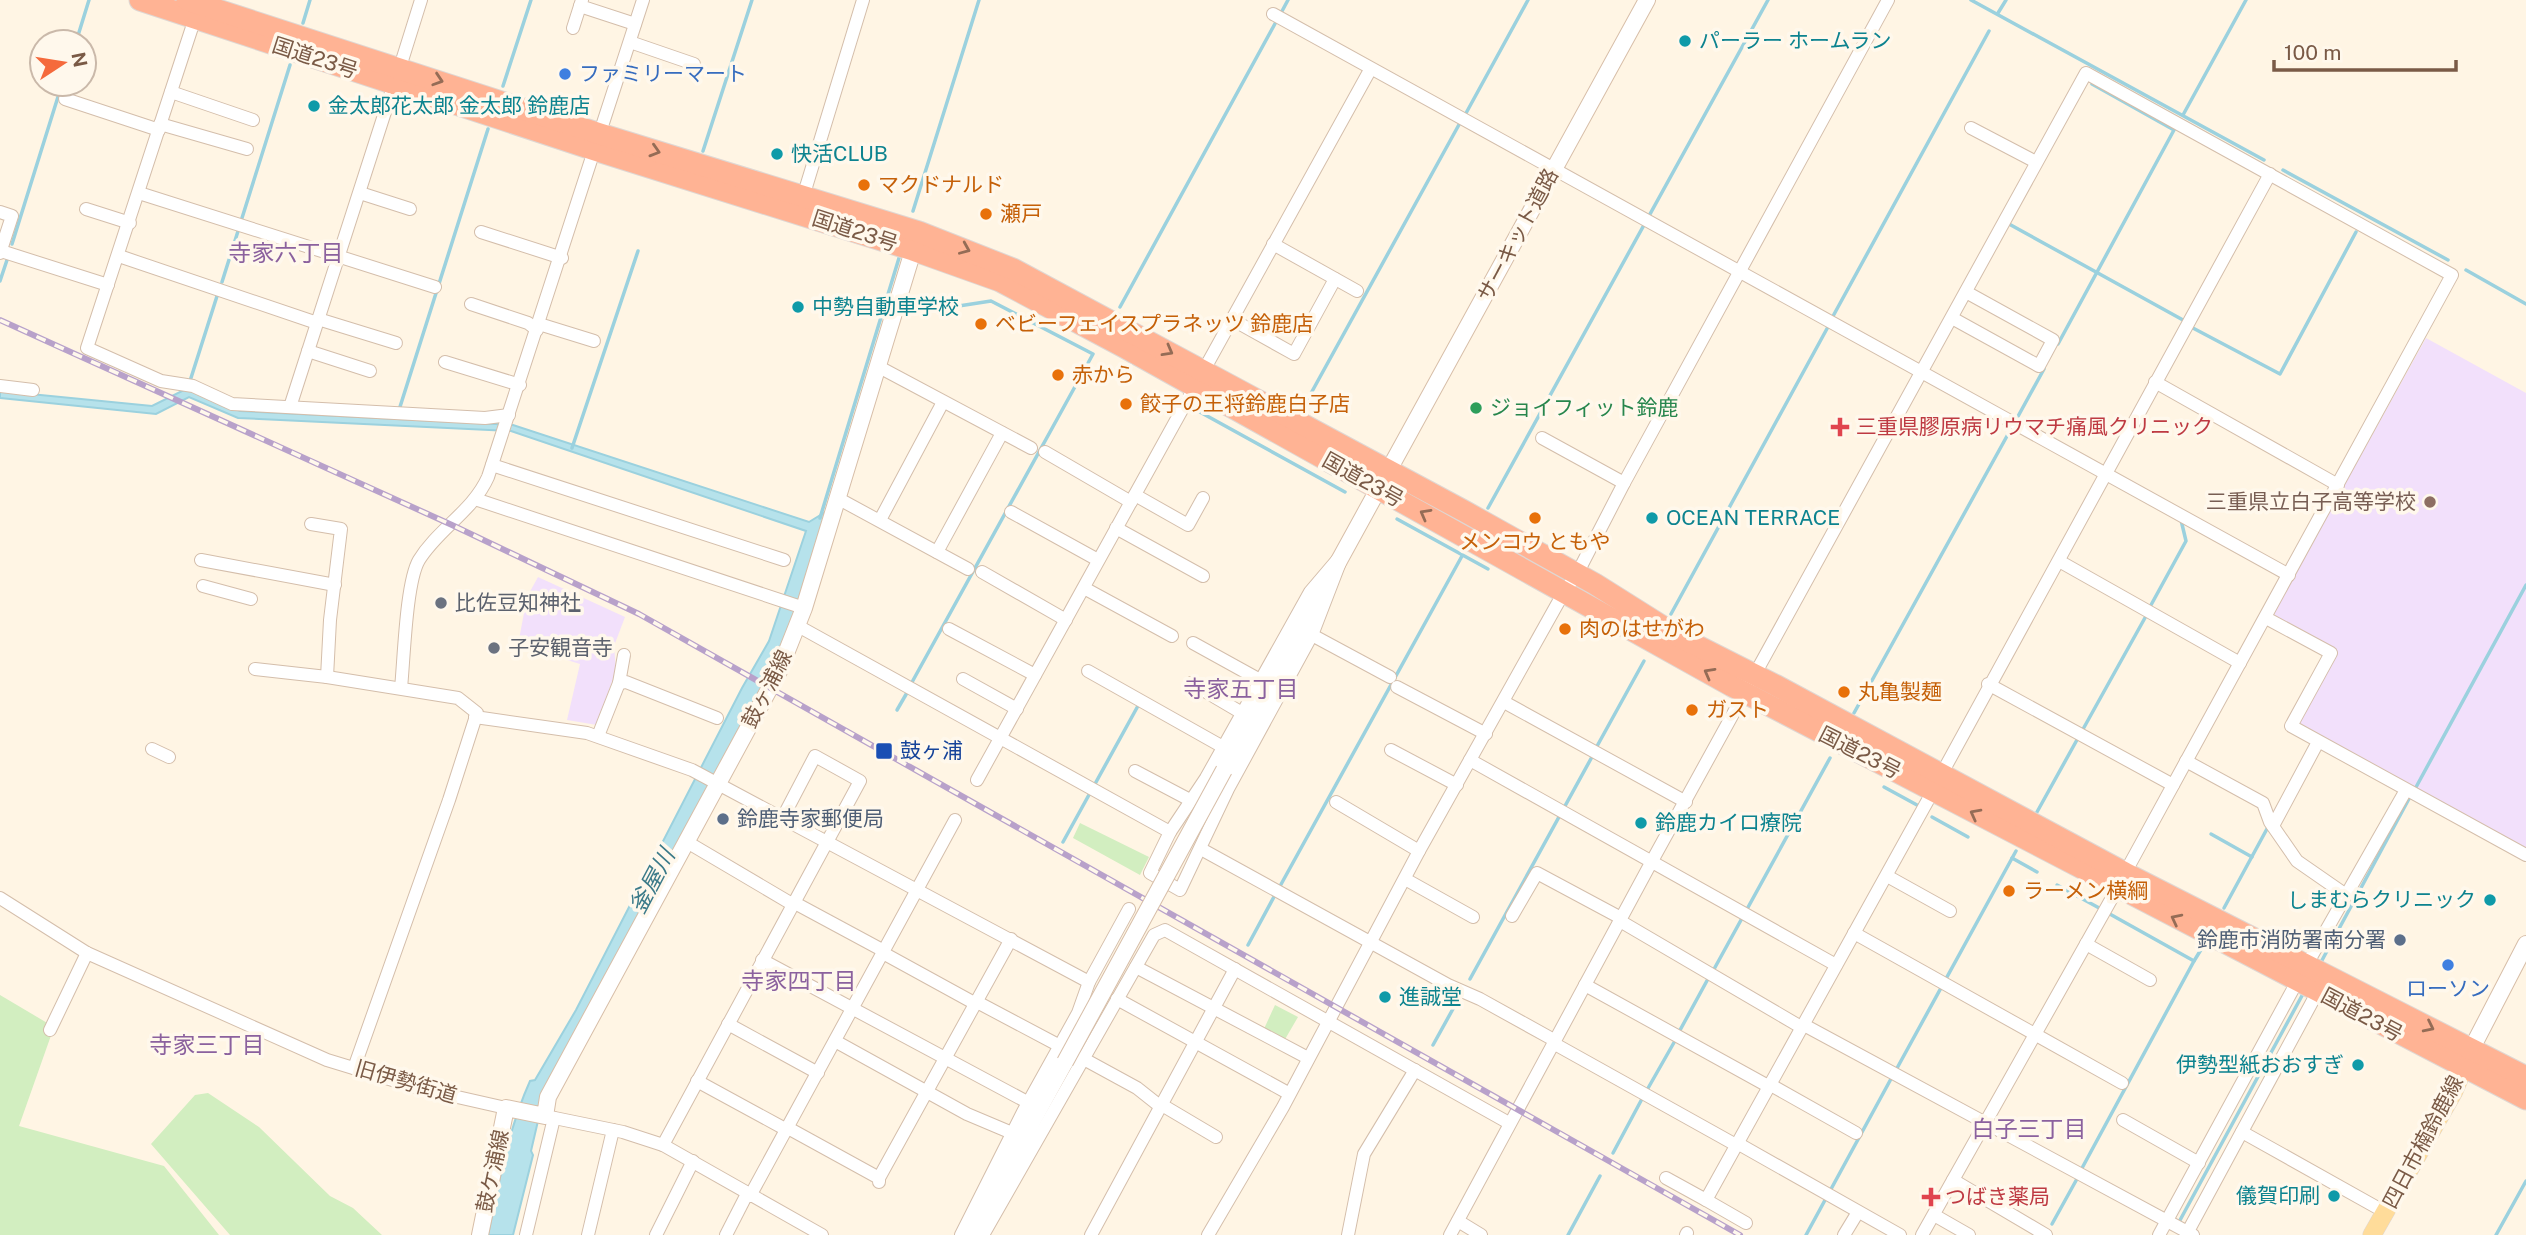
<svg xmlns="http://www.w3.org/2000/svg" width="2526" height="1235" font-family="'Public Sans','Noto Sans JP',sans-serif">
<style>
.education{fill:#f2e0fb}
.green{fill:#d2eec0}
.water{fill:#b6e2eb;stroke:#9bd1de;stroke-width:2}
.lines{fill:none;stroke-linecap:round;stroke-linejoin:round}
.stream{stroke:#9bd1de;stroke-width:3.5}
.street-casing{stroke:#d4beab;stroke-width:14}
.secondary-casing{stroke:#d7bea8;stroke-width:18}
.primary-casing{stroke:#dfd7d3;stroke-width:19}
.highway-casing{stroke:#dfd7d3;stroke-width:23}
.street{stroke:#fff;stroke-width:12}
.secondary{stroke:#fff;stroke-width:16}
.primary{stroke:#ffdc9a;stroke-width:18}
.highway{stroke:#ffb394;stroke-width:21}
.rail-casing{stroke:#b8a1ca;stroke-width:6}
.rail{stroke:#fff8ec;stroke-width:3.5;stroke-dasharray:10;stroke-linecap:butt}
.secondary-bridge-casing{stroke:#d7bea8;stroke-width:18;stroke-linecap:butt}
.secondary-bridge{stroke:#fff;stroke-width:16}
.oneway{stroke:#956c56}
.culture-dot{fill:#0f9aa8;stroke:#fff8ec;stroke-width:2.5}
.shop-dot{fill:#3f7fe0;stroke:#fff8ec;stroke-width:2.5}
.food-dot{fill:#e8710a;stroke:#fff8ec;stroke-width:2.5}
.leisure-dot{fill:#2e9e5b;stroke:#fff8ec;stroke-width:2.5}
.health-dot{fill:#e0444e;stroke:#fff8ec;stroke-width:2.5}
.education-dot{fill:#8d6e63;stroke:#fff8ec;stroke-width:2.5}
.worship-dot{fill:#6b7280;stroke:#fff8ec;stroke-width:2.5}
.transit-dot{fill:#1a4fb4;stroke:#fff8ec;stroke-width:2.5}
.service-dot{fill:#5c6f8a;stroke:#fff8ec;stroke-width:2.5}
.labels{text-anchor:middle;stroke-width:7;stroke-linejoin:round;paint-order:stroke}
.culture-label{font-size:21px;fill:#0d838f;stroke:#fff8ec;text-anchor:start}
.street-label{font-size:21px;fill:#7a5a46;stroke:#fff8ec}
.shop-label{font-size:21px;fill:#366cbe;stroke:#fff8ec;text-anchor:start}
.food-label{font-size:21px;fill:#c56008;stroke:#fff8ec;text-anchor:start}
.leisure-label{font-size:21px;fill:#27864d;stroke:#fff8ec;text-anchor:start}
.health-label{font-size:21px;fill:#be3a42;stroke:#fff8ec;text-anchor:start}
.education-label{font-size:21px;fill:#785e54;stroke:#fff8ec;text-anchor:end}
.worship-label{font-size:21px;fill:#5b616d;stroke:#fff8ec;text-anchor:start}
.transit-label{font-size:21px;fill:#164399;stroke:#fff8ec;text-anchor:start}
.service-label{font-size:21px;fill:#4e5e75;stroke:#fff8ec;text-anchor:start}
.neighbourhood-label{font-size:23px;fill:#8b619e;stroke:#fff8ec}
.water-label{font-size:23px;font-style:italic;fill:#3b7a89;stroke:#fff8ec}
</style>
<rect width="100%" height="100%" fill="#fff5e4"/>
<g class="education">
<polygon points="2426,338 2526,393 2526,850 2299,728 2299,721 2336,652 2275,618 2274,612"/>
<polygon points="538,577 625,617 614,646 616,670 597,725 567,720 580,664 518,645 527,597"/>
</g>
<g class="green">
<polygon points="1080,823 1149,857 1140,875 1073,838"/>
<polygon points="0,995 54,1027 19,1126 164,1166 219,1235 0,1235"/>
<polygon points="1275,1005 1298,1017 1284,1041 1263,1031"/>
<polygon points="208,1093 259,1127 330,1196 353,1208 382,1235 230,1235 151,1144 195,1095"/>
</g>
<path class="water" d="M 184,390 L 191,390 L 240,411 L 513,425 L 809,522 L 832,508 L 786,645 L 544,1095 L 531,1151 L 533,1155 L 513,1235 L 488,1235 C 499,1182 508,1130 530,1081 L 535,1080 L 576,1010 L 742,688 L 769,641 L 806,531 L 511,431 L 238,418 L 189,397 L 156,414 L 0,398 L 0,391 L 152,406 Z"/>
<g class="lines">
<g class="stream">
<polyline points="1971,0 2264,160"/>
<polyline points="1281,13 1288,0"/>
<polyline points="1998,13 2006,0"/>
<polyline points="303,23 310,0"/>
<polyline points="76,42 89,0"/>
<polyline points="503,86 531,0"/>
<polyline points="1465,115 1528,0"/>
<polyline points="2183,115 2246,0"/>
<polyline points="703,151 752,0"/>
<polyline points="2283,170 2448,260"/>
<polyline points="913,211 979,0"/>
<polyline points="242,218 290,65"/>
<polyline points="2009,224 2183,320"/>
<polyline points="12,244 62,84"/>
<polyline points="2466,270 2526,304"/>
<polyline points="0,281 8,257"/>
<polyline points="222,282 239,228"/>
<polyline points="1120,307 1277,20"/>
<polyline points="907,314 991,301 1093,354 911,684"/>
<polyline points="1832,318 1989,31"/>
<polyline points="2191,327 2280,374 2356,232"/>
<polyline points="2058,344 2174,130 2092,84"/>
<polyline points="190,381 218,293"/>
<polyline points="1189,406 1345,492"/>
<polyline points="1304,406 1461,121"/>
<polyline points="399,410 488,129"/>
<polyline points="2016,420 2044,369"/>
<polyline points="572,448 638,251"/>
<polyline points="1488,508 1768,0"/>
<polyline points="820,518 899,258"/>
<polyline points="1397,519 1488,569"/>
<polyline points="2151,605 2186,541 2181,520"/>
<polyline points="1671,614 1829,325"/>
<polyline points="897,710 908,691"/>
<polyline points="1854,713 2012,427"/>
<polyline points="2082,731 2146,616"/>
<polyline points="1596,748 1644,661"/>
<polyline points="1884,787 1917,805"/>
<polyline points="2415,789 2526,585"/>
<polyline points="2037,812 2078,738"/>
<polyline points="1932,817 1968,837"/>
<polyline points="2211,834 2252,857"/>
<polyline points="1063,842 1139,704"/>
<polyline points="2012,858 2037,872"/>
<polyline points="2057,885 2101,909"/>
<polyline points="1279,888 1462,556"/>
<polyline points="2224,908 2268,827"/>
<polyline points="1248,945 1275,895"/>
<polyline points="2194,961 2202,948"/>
<polyline points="2320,964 2411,795"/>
<polyline points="1713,971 1830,758"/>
<polyline points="1470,979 1593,755"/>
<polyline points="1679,1032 1709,977"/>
<polyline points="1433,1045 1459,998"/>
<polyline points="1896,1070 2016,851"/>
<polyline points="1647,1090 1676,1039"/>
<polyline points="1613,1153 1643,1097"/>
<polyline points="2081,1170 2194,961 2108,913"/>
<polyline points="2179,1222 2304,992"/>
<polyline points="2052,1224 2078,1177"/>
<polyline points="1568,1235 1600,1176"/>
<polyline points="1806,1235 1892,1077"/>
<polyline points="2496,1235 2526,1181"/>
</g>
<g class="street-casing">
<g id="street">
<polyline points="582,0 580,6 635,24"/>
<polyline points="197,12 87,348 161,381 193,386 232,404 485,418 509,415"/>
<polyline points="1273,14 2289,575"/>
<polyline points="573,28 580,6"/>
<polyline points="630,42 694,64"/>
<polyline points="400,67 421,0"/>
<polyline points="171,92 253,120"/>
<polyline points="65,99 159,130"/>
<polyline points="160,124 247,149"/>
<polyline points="1971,128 2036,162"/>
<polyline points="139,193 435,287"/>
<polyline points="360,193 410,209"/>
<polyline points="803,197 863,0"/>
<polyline points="86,209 130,223"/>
<polyline points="0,212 12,216 0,253"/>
<polyline points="481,232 562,258"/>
<polyline points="1273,244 1357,291"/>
<polyline points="1,251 108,285"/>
<polyline points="119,256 317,323"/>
<polyline points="471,304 528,323 537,330"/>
<polyline points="1952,318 2039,366 2053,340 1966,292"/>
<polyline points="318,319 396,343"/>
<polyline points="1233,320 1294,354 1335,279"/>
<polyline points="539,324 594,341"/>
<polyline points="308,351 370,371"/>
<polyline points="445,362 520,385"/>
<polyline points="879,367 1031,448"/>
<polyline points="2155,382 2338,485"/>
<polyline points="0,386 33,390"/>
<polyline points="290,407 394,84"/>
<polyline points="1542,438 1624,483"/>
<polyline points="1045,452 1131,502"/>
<polyline points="492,465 784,560"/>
<polyline points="1135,495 1188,525 1203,498"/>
<polyline points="475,499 804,608"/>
<polyline points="839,499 968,569"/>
<polyline points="1011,512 1098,560"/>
<polyline points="880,520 943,402"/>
<polyline points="311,524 341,529 330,620 327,677"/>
<polyline points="1116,528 1203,576"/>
<polyline points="937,552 1002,433"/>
<polygon points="1344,552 1312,635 1228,789 1180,890 1150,873 1170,832 1206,778 1310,592"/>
<polyline points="201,560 335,585"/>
<polyline points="2059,561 2240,663"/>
<polyline points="982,572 1066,620"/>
<polyline points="203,586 251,599"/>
<polyline points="1084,588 1172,636"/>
<polyline points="2266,618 2331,653 2291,726 2526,855"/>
<polyline points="798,626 1170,832"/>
<polyline points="949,629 1035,675"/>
<polyline points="1312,635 1390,677"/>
<polyline points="1193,643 1260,680"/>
<polyline points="255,669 327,677 458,698 477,713 449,800 354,1068"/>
<polyline points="1088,671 1223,747"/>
<polyline points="963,679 1017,709"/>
<polyline points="619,683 626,682 717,718"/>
<polyline points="1191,683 1242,713"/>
<polyline points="1988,684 2173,785"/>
<polyline points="1397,687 1486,734"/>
<path d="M 401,688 C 404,659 406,582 419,560 C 438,529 473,511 488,477 L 643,0"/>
<polyline points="1504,702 1686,802"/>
<polyline points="475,717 587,733 692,770 1089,982"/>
<polyline points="598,736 619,683 624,655"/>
<polyline points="152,749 169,757"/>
<polyline points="1391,750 1457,785"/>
<polyline points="1470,760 1836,965"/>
<polyline points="2186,761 2263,803 2270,822 2297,861 2346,895"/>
<polyline points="1135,771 1190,800"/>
<polyline points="1941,775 2270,174"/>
<polyline points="977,780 1370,70"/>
<polyline points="1336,802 1419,851"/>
<polyline points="2273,826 2318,742"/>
<polyline points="687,842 792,904"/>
<polyline points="1201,849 1448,985 1480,999 1554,1040"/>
<polyline points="1887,876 1950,911"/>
<polyline points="1405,879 1473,917"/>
<polyline points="0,898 87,953 327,1060 422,1089 506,1108"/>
<polyline points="793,902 884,951"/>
<polyline points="1512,916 1537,873 1621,918"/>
<polyline points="1620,921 1801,1027"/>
<polyline points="1854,933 2122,1083"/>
<polyline points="2086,944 2150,980"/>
<polyline points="883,953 976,1004"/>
<polyline points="762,960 1029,1103"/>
<polyline points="2307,964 2406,790"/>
<polyline points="1136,967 1308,1058"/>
<polyline points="1585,985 1768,1086"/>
<polyline points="1117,999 1288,1093"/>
<polyline points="977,1002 1060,1046"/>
<polyline points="728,1024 818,1073"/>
<polyline points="1804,1025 2193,1235"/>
<polyline points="50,1030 87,953"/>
<polyline points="835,1041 967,1114 1012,1133"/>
<polyline points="1553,1043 1736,1145"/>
<polyline points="1082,1058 1137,1088 1161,1107"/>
<polyline points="697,1081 787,1130"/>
<polyline points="1769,1084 1856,1133"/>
<polyline points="1162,1105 1216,1137"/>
<polyline points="545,1116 623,1132 663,1145 822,1235"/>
<polyline points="2123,1120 2199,1163"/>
<polyline points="788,1128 879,1178 879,1182"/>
<polyline points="2242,1132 2385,1212"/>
<polyline points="1737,1143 1900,1235"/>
<polyline points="663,1145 860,781 815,756 782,819"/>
<polyline points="879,1178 1011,939"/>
<polyline points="1666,1178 1706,1200 1933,791"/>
<polyline points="1953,1180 2046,1235"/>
<polyline points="750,1196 955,820"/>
<polyline points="1706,1200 1746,1223"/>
<polyline points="1934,1215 1969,1235"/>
<polyline points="1458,1221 1481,1235"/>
<polyline points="526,1235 554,1118"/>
<polyline points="588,1235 613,1130"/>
<polyline points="656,1235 693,1161"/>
<polyline points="726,1235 747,1194"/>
<polyline points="961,1235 1023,1112 1078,1013 1089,982 1129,909"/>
<polyline points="983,1235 1154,935 1165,930 1509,1123"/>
<polyline points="1091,1235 1235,969"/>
<polyline points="1208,1235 1283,1107 1419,851 1564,592 1577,574 1624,483 1888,0"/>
<polyline points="1348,1235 1364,1154 1415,1070"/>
<polyline points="1450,1235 1652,861 2086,73 2452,275 2125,873"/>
<polyline points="1686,1235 1687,1233"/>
<polyline points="1844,1235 1858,1212"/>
<polyline points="1922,1235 2117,889"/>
<polyline points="2159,1235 2298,980"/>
<polyline points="2186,1235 2318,991"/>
</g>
</g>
<g class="secondary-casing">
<g id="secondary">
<polyline points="1224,770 1647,0"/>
<polyline points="2472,1048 2526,944"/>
<polyline points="480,1235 506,1108 545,1116 548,1097 779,671 804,608 916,241"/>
<polyline points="970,1235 1065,1062"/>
</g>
</g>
<g class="primary-casing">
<polyline id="primary" points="2372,1235 2454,1091 2468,1057"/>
</g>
<g class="highway-casing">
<g id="highway">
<polyline points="140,0 595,150 913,250 1000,281 1124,347 1732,686 2526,1099"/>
<polyline points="187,0 600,134 919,232 1013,269 1464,511 1595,584 1676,635 1775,685 2125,873 2526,1077"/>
</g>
</g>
<use href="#street" class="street"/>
<use href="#secondary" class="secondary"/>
<use href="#primary" class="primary"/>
<use href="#highway" class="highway"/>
<g class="rail-casing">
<polyline id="rail" points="0,320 452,525 639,614 1740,1235"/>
</g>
<use href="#rail" class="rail"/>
<g class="secondary-bridge-casing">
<polyline id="secondary-bridge" points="1065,1062 1224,770"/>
</g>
<use href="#secondary-bridge" class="secondary-bridge"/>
</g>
<defs><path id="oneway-chevron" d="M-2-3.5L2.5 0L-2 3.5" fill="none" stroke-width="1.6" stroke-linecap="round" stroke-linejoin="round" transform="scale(1.75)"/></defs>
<g class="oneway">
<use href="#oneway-chevron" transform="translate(438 80) rotate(18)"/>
<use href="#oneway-chevron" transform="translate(655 151) rotate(17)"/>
<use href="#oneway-chevron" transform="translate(965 249) rotate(23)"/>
<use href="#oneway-chevron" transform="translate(1168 351) rotate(29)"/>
<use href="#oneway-chevron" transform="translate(1425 514) rotate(-151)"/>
<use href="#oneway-chevron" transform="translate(1709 673) rotate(-151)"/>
<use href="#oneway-chevron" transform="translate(1975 814) rotate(-152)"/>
<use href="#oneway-chevron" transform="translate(2176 919) rotate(-153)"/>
<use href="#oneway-chevron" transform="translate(2429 1027) rotate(26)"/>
</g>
<g class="culture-dot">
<circle cx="1685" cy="41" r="7"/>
<circle cx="314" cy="106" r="7"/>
<circle cx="777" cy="154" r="7"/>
<circle cx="798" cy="307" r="7"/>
<circle cx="1652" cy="518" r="7"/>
<circle cx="1641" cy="823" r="7"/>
<circle cx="2490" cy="900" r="7"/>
<circle cx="1385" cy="997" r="7"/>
<circle cx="2358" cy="1065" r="7"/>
<circle cx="2334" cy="1196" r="7"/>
</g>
<g class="shop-dot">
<circle cx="565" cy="74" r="7"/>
<circle cx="2448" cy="965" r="7"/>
</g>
<g class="food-dot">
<circle cx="864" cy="185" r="7"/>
<circle cx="986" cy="214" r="7"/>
<circle cx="981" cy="324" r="7"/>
<circle cx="1058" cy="375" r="7"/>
<circle cx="1126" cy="404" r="7"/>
<circle cx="1535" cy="518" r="7"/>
<circle cx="1565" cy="629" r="7"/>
<circle cx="1844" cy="692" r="7"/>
<circle cx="1692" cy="710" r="7"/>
<circle cx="2009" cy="891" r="7"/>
</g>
<circle class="leisure-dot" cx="1476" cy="408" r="7"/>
<g class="health-dot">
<path d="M1836.5 416.5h7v7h7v7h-7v7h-7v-7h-7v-7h7z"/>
<path d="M1927.5 1186.5h7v7h7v7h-7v7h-7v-7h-7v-7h7z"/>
</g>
<circle class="education-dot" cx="2430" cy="502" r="7"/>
<g class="worship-dot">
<circle cx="441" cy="603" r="7"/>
<circle cx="494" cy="648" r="7"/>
</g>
<rect class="transit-dot" x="875" y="742" width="18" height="18" rx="3.5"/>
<g class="service-dot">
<circle cx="723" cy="819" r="7"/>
<circle cx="2400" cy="940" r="7"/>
</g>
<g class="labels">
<g class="culture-label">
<text x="1699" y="48">パーラー ホームラン</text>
<text x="328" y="113">金太郎花太郎 金太郎 鈴鹿店</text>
<text x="791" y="161">快活CLUB</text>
<text x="812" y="314">中勢自動車学校</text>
<text x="1666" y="525">OCEAN TERRACE</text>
<text x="1655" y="830">鈴鹿カイロ療院</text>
<text x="2476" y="907" text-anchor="end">しまむらクリニック</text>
<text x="1399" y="1004">進誠堂</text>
<text x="2344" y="1072" text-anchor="end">伊勢型紙おおすぎ</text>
<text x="2320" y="1203" text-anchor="end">儀賀印刷</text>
</g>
<g class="street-label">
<text transform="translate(315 58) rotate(18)" y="7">国道23号</text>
<text transform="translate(855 231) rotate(18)" y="7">国道23号</text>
<text transform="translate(1518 235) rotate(-62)" y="7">サーキット道路</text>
<text transform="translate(1363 480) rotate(29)" y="7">国道23号</text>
<text transform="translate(767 689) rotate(-63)" y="7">鼓ヶ浦線</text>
<text transform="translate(1860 753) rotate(27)" y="7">国道23号</text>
<text transform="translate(2362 1015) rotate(28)" y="7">国道23号</text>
<text transform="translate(406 1082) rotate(16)" y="7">旧伊勢街道</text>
<text transform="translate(2423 1142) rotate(-62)" y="7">四日市楠鈴鹿線</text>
<text transform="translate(493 1171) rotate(-78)" y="7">鼓ケ浦線</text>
</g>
<g class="shop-label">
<text x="579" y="81">ファミリーマート</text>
<text x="2448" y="996" text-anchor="middle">ローソン</text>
</g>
<g class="food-label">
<text x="878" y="192">マクドナルド</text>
<text x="1000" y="221">瀬戸</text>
<text x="995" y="331">ベビーフェイスプラネッツ 鈴鹿店</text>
<text x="1072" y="382">赤から</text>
<text x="1140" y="411">餃子の王将鈴鹿白子店</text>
<text x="1535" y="549" text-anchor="middle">メンコウ ともや</text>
<text x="1579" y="636">肉のはせがわ</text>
<text x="1858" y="699">丸亀製麺</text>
<text x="1706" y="717">ガスト</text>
<text x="2023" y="898">ラーメン横綱</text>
</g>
<g class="leisure-label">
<text x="1490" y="415">ジョイフィット鈴鹿</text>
</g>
<g class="health-label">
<text x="1856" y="434">三重県膠原病リウマチ痛風クリニック</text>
<text x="1945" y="1204">つばき薬局</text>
</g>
<g class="education-label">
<text x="2416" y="509">三重県立白子高等学校</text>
</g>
<g class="worship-label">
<text x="455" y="610">比佐豆知神社</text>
<text x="508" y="655">子安観音寺</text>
</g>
<g class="transit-label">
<text x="900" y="758">鼓ヶ浦</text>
</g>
<g class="service-label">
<text x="737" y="826">鈴鹿寺家郵便局</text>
<text x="2386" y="947" text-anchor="end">鈴鹿市消防署南分署</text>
</g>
<g class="neighbourhood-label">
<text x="286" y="261">寺家六丁目</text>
<text x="1241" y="697">寺家五丁目</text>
<text x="799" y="989">寺家四丁目</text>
<text x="207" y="1053">寺家三丁目</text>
<text x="2029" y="1137">白子三丁目</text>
</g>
<g class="water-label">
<text transform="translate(652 881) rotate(-62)" y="8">釜屋川</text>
</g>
</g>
<g transform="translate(63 63) rotate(78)"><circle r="33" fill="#fff8ec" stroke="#cab9aa" stroke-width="2"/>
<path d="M0-5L12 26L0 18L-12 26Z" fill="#f56a3c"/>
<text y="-10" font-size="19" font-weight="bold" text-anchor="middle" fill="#7a5a46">N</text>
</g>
<path d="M2274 60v10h182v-10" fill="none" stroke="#7a5a46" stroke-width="3.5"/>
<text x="2284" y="60" font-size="21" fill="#7a5a46" stroke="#fff8ec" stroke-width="5" paint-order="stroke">100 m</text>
</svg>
